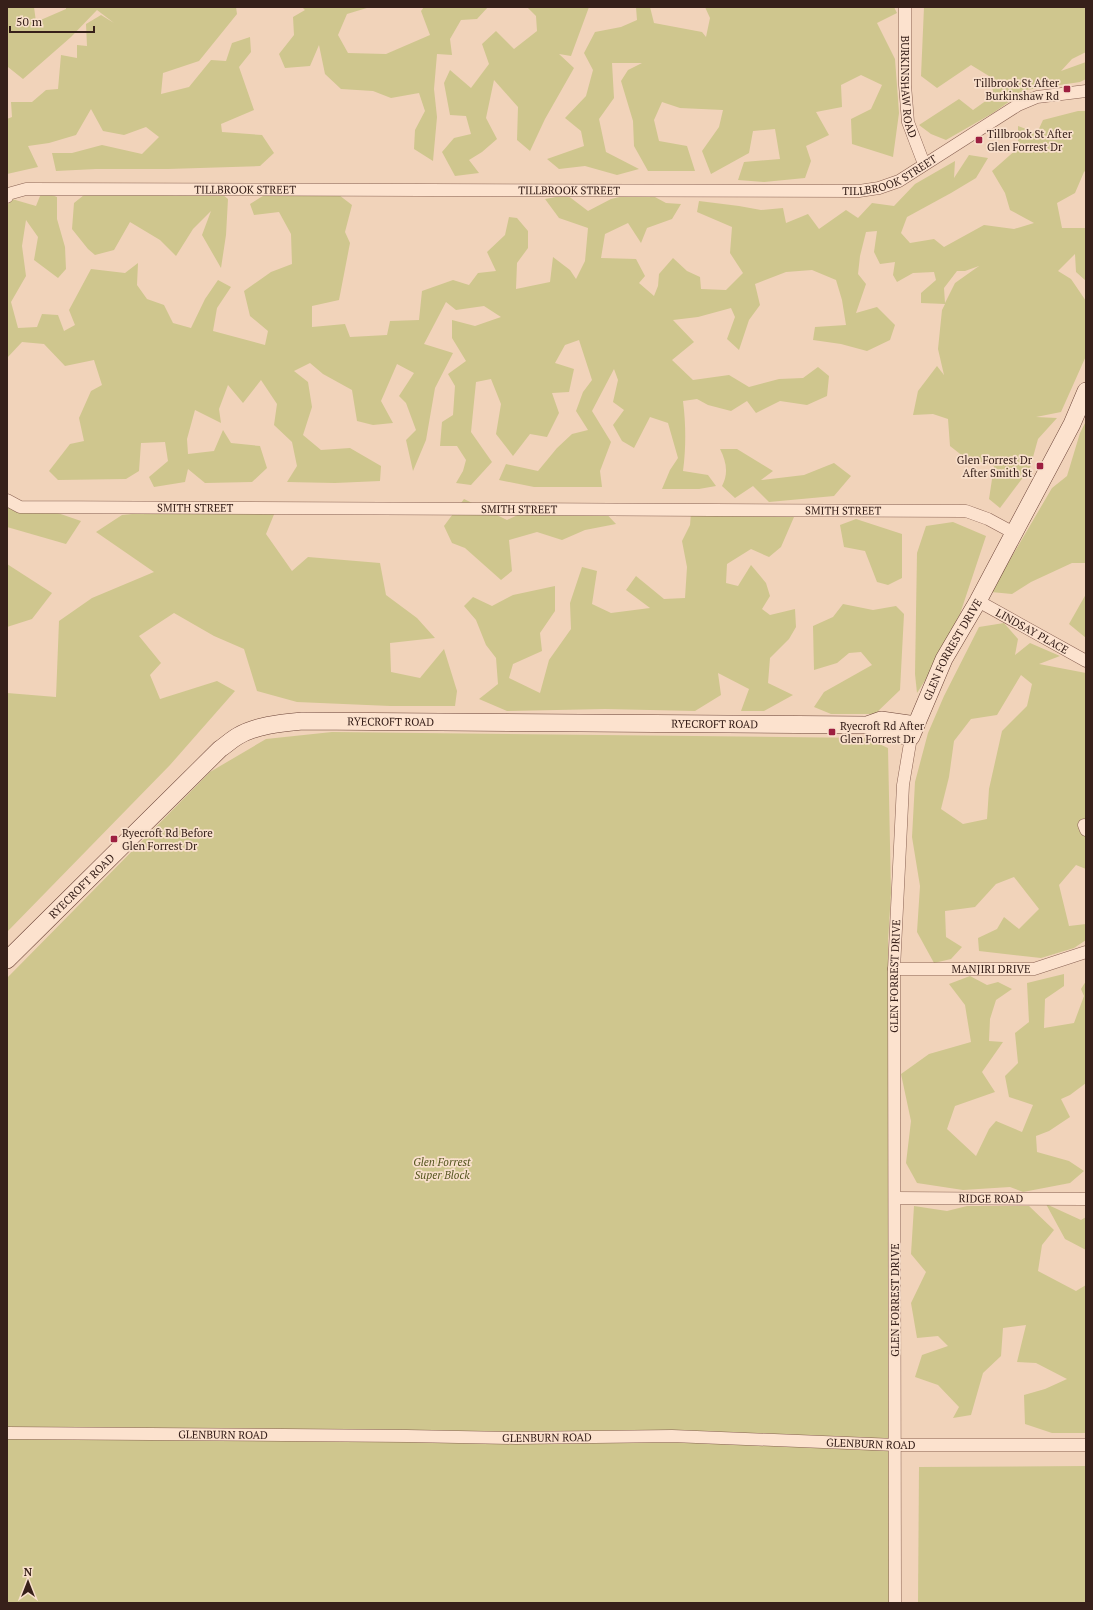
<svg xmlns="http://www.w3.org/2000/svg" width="1093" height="1610" font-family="'PT Serif',serif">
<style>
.green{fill:#cfc68e;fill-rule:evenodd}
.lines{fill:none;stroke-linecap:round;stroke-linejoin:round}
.street-casing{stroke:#896253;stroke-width:13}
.secondary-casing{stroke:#6b4337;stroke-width:18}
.street{stroke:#fce2ce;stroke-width:12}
.secondary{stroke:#fce2ce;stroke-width:17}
.poi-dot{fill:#9d1f40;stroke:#f8dfcb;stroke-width:1.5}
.labels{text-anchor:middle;stroke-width:3.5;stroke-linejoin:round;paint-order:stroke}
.poi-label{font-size:11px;fill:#37201a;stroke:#f8dfcb;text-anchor:start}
.street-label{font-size:11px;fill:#37201a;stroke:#f8dfcb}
.park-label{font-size:11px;font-style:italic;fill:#55551f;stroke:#f8dfcb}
</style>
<rect width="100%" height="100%" fill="#f1d3ba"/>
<g class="green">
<polygon points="7,7 34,7 36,22 66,9 66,7 236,7 237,14 199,61 163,73 161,94 189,87 211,60 226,61 232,43 250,37 251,52 239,67 254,110 221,124 222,132 262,135 274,153 260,166 168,169 96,169 56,171 52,153 72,153 102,145 142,154 159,137 146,127 124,135 103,131 91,109 76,135 49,143 28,146 38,167 7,174 7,119 12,117 11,102 32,102 46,90 58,89 61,55 77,58 77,45 87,46 86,24 101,15 114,23 97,10 71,37 23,79 8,67 7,73"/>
<polygon points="302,7 370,7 347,14 338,35 348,53 386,54 430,35 421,11 424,7 488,7 477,19 461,20 450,39 452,55 437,54 434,89 437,117 433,161 414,149 415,130 425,111 419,93 391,98 373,91 341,89 325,74 319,45 310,66 285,68 279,54 294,35 293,17 305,10"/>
<polygon points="527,7 589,7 571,56 559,54 574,68 545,119 530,151 517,140 518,107 494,80 486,118 497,139 482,152 469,160 479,173 455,176 442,152 454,138 471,134 466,116 450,115 444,83 450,70 471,88 489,64 482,44 496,31 514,49 537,31 536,16"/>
<polygon points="636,7 650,7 654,23 702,32 706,37 710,18 705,7 894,7 897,13 877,23 895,59 899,113 893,157 852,144 851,119 871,109 882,85 861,75 841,85 842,107 816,112 829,135 806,146 811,161 805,178 764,182 738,180 744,162 780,159 775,129 753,131 749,153 711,174 702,151 719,127 723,110 680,108 662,102 654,120 659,141 687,146 695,171 648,171 634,146 633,121 621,81 628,70 642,63 612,63 614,98 599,119 606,152 639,169 617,175 585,166 559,169 547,159 584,146 581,131 565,118 586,96 593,70 584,53 595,32 621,27 637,20"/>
<polygon points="924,7 1086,7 1086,52 1072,59 1061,71 1086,62 1086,79 1080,82 1026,90 993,113 946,140 931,134 919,125 959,99 973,110 994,95 989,76 971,65 937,88 921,76"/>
<path d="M 1078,111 L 1086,111 L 1086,170 L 1084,172 L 1075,193 L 1057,203 L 1062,228 L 1086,228 L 1086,281 L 1076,272 L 1075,254 L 1058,271 L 1071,279 L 1086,301 L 1086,356 L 1061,412 L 1036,417 L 1057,418 L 1038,439 L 1030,468 L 1000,508 L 989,499 L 994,466 L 964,457 L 950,446 L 948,419 L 933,414 L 913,415 L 918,391 L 937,366 L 944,375 L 938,349 L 942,310 L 945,304 L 921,303 L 921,293 L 936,280 L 934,272 L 913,273 L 897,282 L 893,275 L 895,262 L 880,264 L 874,252 L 877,231 L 866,232 L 860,256 L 858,274 L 866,284 L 856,313 L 877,307 L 895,325 L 890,340 L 867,351 L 841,344 L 813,340 L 815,327 L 846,325 L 842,300 L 836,280 L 812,270 L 786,272 L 755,284 L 760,305 L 749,320 L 739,350 L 727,339 L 735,317 L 731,308 L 698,317 L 673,320 L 694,342 L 672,360 L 693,380 L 729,375 L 749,387 L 779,379 L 803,378 L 818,367 L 829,376 L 827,396 L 807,405 L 780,401 L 756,413 L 747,401 L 731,411 L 708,405 L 697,399 L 683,401 C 686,425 686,448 683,471 L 708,475 L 716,486 L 699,489 L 662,489 L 670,470 L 678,458 L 668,423 L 650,417 L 634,448 L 622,441 L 613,425 L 624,410 L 613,402 L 618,380 L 614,369 L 592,411 L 611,442 L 600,471 L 602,487 L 534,487 L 499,480 L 506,464 L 538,471 L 557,448 L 572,434 L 588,430 L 576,411 L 583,392 L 592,380 L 579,340 L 565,345 L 555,363 L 574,369 L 569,392 L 552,393 L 559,413 L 547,437 L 530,434 L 513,456 L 496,434 L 501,404 L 491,379 L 476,382 L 471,432 L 492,462 L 471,485 L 456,483 L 463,471 L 466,460 L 457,446 L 440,446 L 442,422 L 453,415 L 455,386 L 448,374 L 466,361 L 452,338 L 452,320 L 475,326 L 501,317 L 484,306 L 456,310 L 446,302 L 424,344 L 453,353 L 435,388 L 426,440 L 413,471 L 406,440 L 416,430 L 406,403 L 399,396 L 414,373 L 397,364 L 381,401 L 393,423 L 373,425 L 357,421 L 352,390 L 323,374 L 310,363 L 294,371 L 308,382 L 312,407 L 303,435 L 321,450 L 350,448 L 381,466 L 380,481 L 335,483 L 287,482 L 297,466 L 292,442 L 274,425 L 277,404 L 261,380 L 243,403 L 228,385 L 219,409 L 221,423 L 195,410 L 187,439 L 188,454 L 214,451 L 223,430 L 231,443 L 260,446 L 267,468 L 252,482 L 205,483 L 188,469 L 185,482 L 154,487 L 149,477 L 168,461 L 165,442 L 141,443 L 139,471 L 126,479 L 58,480 L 49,471 L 70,444 L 84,441 L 79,418 L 91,391 L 102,385 L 94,360 L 65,366 L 44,344 L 22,342 L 7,358 L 7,206 L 12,199 L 36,206 L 42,191 L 57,197 L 57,219 L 65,247 L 66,269 L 58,278 L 34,260 L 38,237 L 26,220 L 22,246 L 26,276 L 11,302 L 18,328 L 37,327 L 42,314 L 58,315 L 64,331 L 75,325 L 69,310 L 91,269 L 125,273 L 138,263 L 137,285 L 147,299 L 164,305 L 173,323 L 191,328 L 205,299 L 218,280 L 231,287 L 217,308 L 213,331 L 265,345 L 268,331 L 250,316 L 244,291 L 271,272 L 292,264 L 291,234 L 279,212 L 254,215 L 250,204 L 266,194 L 335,192 L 352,205 L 345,232 L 350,243 L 339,300 L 312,306 L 312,327 L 345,324 L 350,337 L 387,335 L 390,321 L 419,320 L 422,291 L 453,280 L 469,285 L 478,273 L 496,271 L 487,252 L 505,235 L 509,217 L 517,218 L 528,231 L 528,248 L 517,263 L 516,289 L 550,282 L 553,257 L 570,270 L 576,279 L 585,261 L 588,228 L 559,218 L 545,199 L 567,195 L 588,211 L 611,199 L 644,191 L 666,203 L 681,204 L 672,219 L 647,228 L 641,243 L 628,223 L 605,234 L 601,258 L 636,259 L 645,276 L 639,283 L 654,296 L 658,286 L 659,274 L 673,258 L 687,271 L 700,277 L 701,289 L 726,290 L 743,273 L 730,253 L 732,227 L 697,212 L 699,201 L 739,206 L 761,210 L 783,208 L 786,223 L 808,214 L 819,229 L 846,210 L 858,218 L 872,203 L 894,206 L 915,184 L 955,161 L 954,178 L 969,155 L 988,158 L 976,178 L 951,193 L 907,217 L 901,233 L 910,243 L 934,239 L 944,247 L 984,225 L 1014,229 L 1034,223 L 1010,210 L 1005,193 L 992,171 L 1018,148 L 1018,126 L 1037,133 L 1043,120 ZM 979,266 L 955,283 L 945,303 L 944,288 L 957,271 L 965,271 Z"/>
<polygon points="210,185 228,199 226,235 221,268 202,235 211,211 193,229 176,256 160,240 130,222 114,250 95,255 88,249 72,229 74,203 89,191 151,189 176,196"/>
<polygon points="1086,421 1086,563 1072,563 1031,582 1012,594 991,592 1052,488 1067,476 1080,433"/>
<path d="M 720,449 L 737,449 L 773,471 L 761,480 L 804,475 L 834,463 L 851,476 L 834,496 L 769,502 L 753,486 L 735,498 L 722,486 C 729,473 726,461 720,449 Z"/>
<polygon points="464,499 507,520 544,503 601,508 616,524 585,530 562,540 537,532 509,540 512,571 501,580 465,548 452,543 444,526"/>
<polygon points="243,503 275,512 266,534 292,571 308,557 380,563 386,595 417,618 435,638 390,643 391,672 420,678 444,649 457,691 455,706 390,706 297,702 257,691 244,649 214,636 174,613 139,636 161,663 150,675 160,699 217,681 235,691 170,765 7,932 7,693 56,697 59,621 92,598 154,572 96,532 122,515"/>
<polygon points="7,508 46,509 81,521 66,544 7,527"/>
<polygon points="691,513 794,517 781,547 769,557 751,549 727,564 726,583 738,586 751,565 766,583 770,596 762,609 770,615 795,609 796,627 789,639 770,658 768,683 793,695 764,711 741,711 749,689 718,673 721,695 695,711 605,709 507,711 479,699 498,684 496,658 486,645 476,620 464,606 473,597 492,606 513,595 555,586 555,611 540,633 542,651 513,664 509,678 540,693 549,660 571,629 570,603 582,567 597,571 592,604 611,613 650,608 626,590 636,576 664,599 685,598 687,567 682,541 690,525"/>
<polygon points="856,519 902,534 902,578 888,585 877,582 865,551 844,547 840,525"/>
<polygon points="953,522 986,536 960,614 926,679 917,693 915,674 917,553 926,526"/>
<polygon points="7,564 52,593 32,619 7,627"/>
<polygon points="1086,594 1086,638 1069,624"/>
<polygon points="843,604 873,610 896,606 904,614 900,690 875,714 831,714 814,707 824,692 872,665 861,652 849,653 837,663 814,670 813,626 833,617"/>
<path d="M 1004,623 L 1018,639 L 1015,655 L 1030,643 L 1060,656 L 1039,664 L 1086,673 L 1086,869 L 1076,865 L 1059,885 L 1069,926 L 1086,924 L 1086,940 L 1074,948 L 1041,958 L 979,951 L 978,938 L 997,929 L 1004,917 L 1019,929 L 1039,909 L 1014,877 L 996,884 L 975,907 L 945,911 L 946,937 L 962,947 L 951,959 L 934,963 L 917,932 L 920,886 L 912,837 L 915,782 L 928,733 L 944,696 L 979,627 ZM 1021,675 L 1032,684 L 1027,706 L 1002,731 L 989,789 L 987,819 L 963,824 L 941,809 L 949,777 L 954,741 L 971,719 L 997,715 Z"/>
<polygon points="332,732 866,738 888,748 891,893 888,941 890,1603 7,1603 7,978 210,772 266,739"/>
<polygon points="1064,974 1064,986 1045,999 1044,1028 1074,1023 1084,996 1081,989 1086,981 1086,1083 1070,1095 1061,1099 1070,1117 1049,1131 1036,1136 1037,1152 1069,1161 1084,1171 1070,1183 1023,1192 1010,1187 963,1190 917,1183 906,1163 911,1121 901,1074 929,1054 971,1042 965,1005 949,984 970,976 987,985 998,982 1012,989 996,1000 990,1019 989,1041 1003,1042 982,1072 995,1092 955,1106 947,1129 976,1156 989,1129 996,1121 1022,1132 1033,1105 1009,1097 1005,1076 1018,1063 1015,1033 1029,1022 1027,983"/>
<polygon points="1046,1204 1081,1220 1086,1217 1086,1250 1065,1239"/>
<polygon points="914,1206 947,1211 967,1206 1029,1206 1054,1230 1042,1245 1038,1271 1076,1291 1086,1285 1086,1433 1052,1433 1025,1424 1024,1395 1045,1389 1067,1379 1036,1363 1017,1362 1026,1325 1003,1328 1001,1356 983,1373 971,1415 953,1418 959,1407 938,1385 915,1377 922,1355 948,1346 938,1336 917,1338 911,1303 926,1272 911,1254"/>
<polygon points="1086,1466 1086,1603 918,1603 919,1467"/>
</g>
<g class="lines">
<g class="street-casing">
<g id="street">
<path id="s1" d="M 905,7 L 905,85 L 908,122 L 924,164"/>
<path id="s2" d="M 7,197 L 8,194 L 26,189 L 859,191 L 879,188 L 899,181 L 1018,105 L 1037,97 L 1086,91"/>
<path id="s3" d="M 7,500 L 20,507 L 966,511 L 988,519 L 1014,533"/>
<path id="s4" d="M 978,601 L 1086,661"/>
<polyline points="1084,825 1086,830"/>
<path id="s5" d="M 894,969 L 1034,969 L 1086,952"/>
<path id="s6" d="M 895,1198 L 1086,1199"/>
<path id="s7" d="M 7,1433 L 407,1436 L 516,1438 L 672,1436 L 896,1445 L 1086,1445"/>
<path id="s8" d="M 895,1603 L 894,969 L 903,785 L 911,737"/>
</g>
</g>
<g class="secondary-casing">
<g id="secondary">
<path id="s9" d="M 873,728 L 880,731 L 911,737 L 944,659 L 978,601 L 1014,533 L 1072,424 L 1086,391"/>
<path id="s10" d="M 7,960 L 220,749 C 226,745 231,740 238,736 C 257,725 281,723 302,721 L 867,725 L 881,720 L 916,725"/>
</g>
</g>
<use href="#street" class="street"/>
<use href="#secondary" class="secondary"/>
</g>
<g class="poi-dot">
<rect x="1063" y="85" width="8" height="8" rx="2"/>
<rect x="975" y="136" width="8" height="8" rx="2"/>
<rect x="1036" y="462" width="8" height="8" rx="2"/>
<rect x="828" y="728" width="8" height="8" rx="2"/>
<rect x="110" y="835" width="8" height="8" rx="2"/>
</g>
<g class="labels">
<g class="poi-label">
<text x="1059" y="87" text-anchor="end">Tillbrook St After<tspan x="1059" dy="13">Burkinshaw Rd</tspan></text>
<text x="987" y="138">Tillbrook St After<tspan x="987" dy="13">Glen Forrest Dr</tspan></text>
<text x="1032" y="464" text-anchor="end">Glen Forrest Dr<tspan x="1032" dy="13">After Smith St</tspan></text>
<text x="840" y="730">Ryecroft Rd After<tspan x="840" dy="13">Glen Forrest Dr</tspan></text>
<text x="122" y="837">Ryecroft Rd Before<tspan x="122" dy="13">Glen Forrest Dr</tspan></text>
</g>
<g class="street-label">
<text dy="4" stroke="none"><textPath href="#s1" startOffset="80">BURKINSHAW ROAD</textPath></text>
<text dy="4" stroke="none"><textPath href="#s2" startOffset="889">TILLBROOK STREET</textPath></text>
<text dy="4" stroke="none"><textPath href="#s2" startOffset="241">TILLBROOK STREET</textPath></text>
<text dy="4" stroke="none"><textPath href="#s2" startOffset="565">TILLBROOK STREET</textPath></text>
<text dy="4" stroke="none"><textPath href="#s3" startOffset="190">SMITH STREET</textPath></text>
<text dy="4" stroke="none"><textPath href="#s3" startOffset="514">SMITH STREET</textPath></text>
<text dy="4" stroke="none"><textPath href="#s3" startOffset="838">SMITH STREET</textPath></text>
<text dy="4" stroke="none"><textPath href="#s4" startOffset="62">LINDSAY PLACE</textPath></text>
<text dy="4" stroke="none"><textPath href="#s9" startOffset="136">GLEN FORREST DRIVE</textPath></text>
<text dy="4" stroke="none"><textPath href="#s10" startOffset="477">RYECROFT ROAD</textPath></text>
<text dy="4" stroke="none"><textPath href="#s10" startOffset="801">RYECROFT ROAD</textPath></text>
<text dy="4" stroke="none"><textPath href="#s10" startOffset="105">RYECROFT ROAD</textPath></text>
<text dy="4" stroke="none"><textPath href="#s5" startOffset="97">MANJIRI DRIVE</textPath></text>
<text dy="4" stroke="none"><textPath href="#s8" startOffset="627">GLEN FORREST DRIVE</textPath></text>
<text dy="4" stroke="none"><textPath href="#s6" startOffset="96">RIDGE ROAD</textPath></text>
<text transform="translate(895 1300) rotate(-90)" y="4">GLEN FORREST DRIVE</text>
<text dy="4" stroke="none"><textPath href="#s7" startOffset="216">GLENBURN ROAD</textPath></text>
<text dy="4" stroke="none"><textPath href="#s7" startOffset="540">GLENBURN ROAD</textPath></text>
<text dy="4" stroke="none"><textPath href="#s7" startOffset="864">GLENBURN ROAD</textPath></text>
</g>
<g class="park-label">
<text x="442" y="1166">Glen Forrest<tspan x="442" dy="13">Super Block</tspan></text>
</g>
</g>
<rect width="1093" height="1610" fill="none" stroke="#37201a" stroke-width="16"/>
<g transform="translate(28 1582)" stroke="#f8dfcb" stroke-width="3" paint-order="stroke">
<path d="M0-3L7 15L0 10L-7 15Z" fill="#37201a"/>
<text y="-6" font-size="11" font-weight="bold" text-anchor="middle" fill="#37201a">N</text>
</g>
<path d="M10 26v6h84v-6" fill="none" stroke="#37201a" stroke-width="2"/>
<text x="16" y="26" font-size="12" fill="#37201a" stroke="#f8dfcb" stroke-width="3" paint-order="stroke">50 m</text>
</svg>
